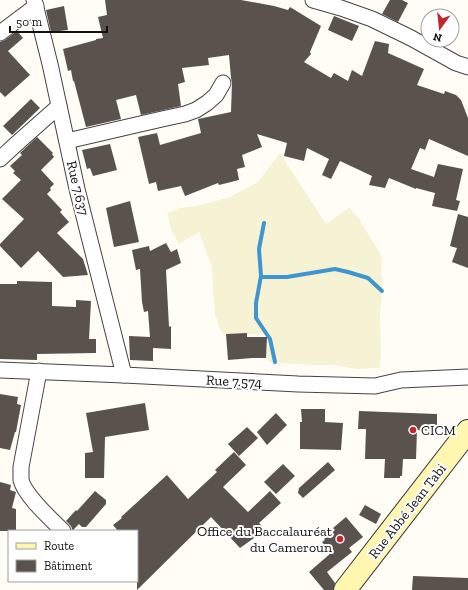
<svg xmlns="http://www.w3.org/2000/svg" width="468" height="590" font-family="'Zilla Slab',serif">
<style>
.farmland{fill:#f6f3d4}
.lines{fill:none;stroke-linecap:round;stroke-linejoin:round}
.stream{stroke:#3f96cf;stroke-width:4}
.building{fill:#5a524d}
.minor-casing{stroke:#444;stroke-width:17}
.secondary-casing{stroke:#333;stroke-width:24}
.minor{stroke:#fff;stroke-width:15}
.secondary{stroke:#fff6b0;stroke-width:22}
.poi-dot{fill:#c4262e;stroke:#fff;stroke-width:1.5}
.labels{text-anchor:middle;stroke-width:4;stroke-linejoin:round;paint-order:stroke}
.street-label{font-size:14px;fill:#111;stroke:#fff}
.poi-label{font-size:14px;fill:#111;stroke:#fff;text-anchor:start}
</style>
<rect width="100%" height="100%" fill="#fffdf5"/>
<polygon class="farmland" points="280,153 326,224 350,207 354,214 359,218 362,224 380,253 382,258 381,274 383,280 380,313 381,352 380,368 357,369 334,365 309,365 270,362 266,358 268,335 233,333 226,336 221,332 215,314 213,292 212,268 199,232 179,244 172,232 167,213 181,208 201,205 230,197 258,182"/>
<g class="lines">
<g class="stream">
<polyline points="264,223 259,249 261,276 256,303 256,318 270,339 275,362"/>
<polyline points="261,277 287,277 335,269 348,272 368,278 382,291"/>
</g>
</g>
<g class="building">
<polygon points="105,0 241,0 274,6 288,10 290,7 321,26 310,52 311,54 304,62 331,78 334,73 348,81 352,70 362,76 375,41 389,44 388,53 424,69 417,85 444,94 445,91 456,95 461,100 468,118 468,156 429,139 425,150 420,148 411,169 434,177 438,164 463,169 456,200 460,201 457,211 432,206 435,193 416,188 416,189 389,178 385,188 369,185 372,176 340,161 331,179 322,175 329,159 307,148 304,161 284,156 287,143 257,134 262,147 242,155 245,167 237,169 239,180 219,185 218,183 185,196 181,186 158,191 156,182 149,184 138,137 157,133 160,145 201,133 198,119 231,112 232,83 231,78 229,55 208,58 209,65 182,68 185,82 178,84 181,106 141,115 136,95 116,100 121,119 86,127 74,81 73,81 71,70 68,71 63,49 96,40 96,39 103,38 98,17 107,15"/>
<polygon points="390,0 402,0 408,3 398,22 382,14"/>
<polygon points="64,6 68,30 51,32 46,10"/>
<polygon points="334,16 359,26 352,41 328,30"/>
<polygon points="17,31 23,38 8,51 30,75 5,97 0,92 0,42 5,40"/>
<polygon points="31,99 40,108 12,135 3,126"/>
<polygon points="37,137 53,153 52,154 54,157 41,170 54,184 50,188 51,190 47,194 62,210 60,212 69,222 57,233 83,259 88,275 63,277 38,251 21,268 0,246 0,244 24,219 2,199 21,180 13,173 15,171 10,166 22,155 20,153"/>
<polygon points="110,144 117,170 93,176 90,168 87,169 82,150"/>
<polygon points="130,201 139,242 114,247 106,208"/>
<polygon points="458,214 468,217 468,268 452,262 457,248 450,246"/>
<polygon points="166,243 171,252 177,249 181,263 166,270 169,327 171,326 171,349 153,348 153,361 130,360 129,336 150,337 148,311 144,312 142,302 140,269 136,270 132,250 149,246 150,251"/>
<polygon points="17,281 52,282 52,306 76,307 76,300 91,301 89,339 96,339 96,353 37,354 37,360 0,359 0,284 17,284"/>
<polygon points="247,333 247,337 267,337 266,358 252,358 228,360 226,334"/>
<polygon points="0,394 18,397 17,404 21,405 16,432 15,432 10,450 0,448"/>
<polygon points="145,403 149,430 105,437 104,478 85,478 85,453 93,452 86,413"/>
<polygon points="301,409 325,409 325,422 343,423 341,450 300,449 300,422 302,422"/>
<polygon points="359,411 437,414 437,431 417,430 416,459 403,459 402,476 400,476 400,478 384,478 385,459 365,459 366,429 358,429"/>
<polygon points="276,413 287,425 267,445 257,432"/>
<polygon points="247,427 258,438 239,456 228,444"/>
<polygon points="234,452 246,465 223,487 248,512 270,491 281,503 259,523 262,526 254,538 240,548 211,517 137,590 137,531 118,531 113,525 122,518 121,517 167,475 188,499 217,472 215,470"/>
<polygon points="328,462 335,470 303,498 298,493 299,488"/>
<polygon points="283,464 295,476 276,494 264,482"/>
<polygon points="0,482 11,485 10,490 16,492 12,508 16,509 16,531 0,531"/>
<polygon points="95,491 106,500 106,504 86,527 82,527 79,524 72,531 72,528 70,525 66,521 76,510 77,511"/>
<polygon points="365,505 381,514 376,524 359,515"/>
<polygon points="346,517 363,537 349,548 352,552 327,572 335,583 333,590 324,590 309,572 331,553 322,542 325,540 324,539 335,530 333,528"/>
<polygon points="413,576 468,578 468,590 412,590"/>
</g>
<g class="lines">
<g class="minor-casing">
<g id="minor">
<polyline points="34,0 50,64 77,189 124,375"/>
<polyline points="313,0 341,8 372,19 411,38 456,63 468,67"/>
<polyline points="0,33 36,6"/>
<polyline points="67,141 123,128 162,119 185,114 196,110 207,103 216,95 223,83"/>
<polyline points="0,159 14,146 59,106"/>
<polyline points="0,370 124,375 298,384 375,386 401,380 468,377"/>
<path d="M 39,371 L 21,467 C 21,471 21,476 21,480 C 25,496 51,519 63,531"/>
</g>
</g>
<g class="secondary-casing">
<polyline id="secondary" points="345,590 468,431"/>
</g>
<use href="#minor" class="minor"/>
<use href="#secondary" class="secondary"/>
</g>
<g class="poi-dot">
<circle cx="413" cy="430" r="4"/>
<circle cx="340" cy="539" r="4"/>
</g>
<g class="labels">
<g class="street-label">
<text transform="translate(78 188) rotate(77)" y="5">Rue 7.637</text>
<text transform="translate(234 381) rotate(3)" y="5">Rue 7.574</text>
<text transform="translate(407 511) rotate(-52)" y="5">Rue Abbé Jean Tabi</text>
</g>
<g class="poi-label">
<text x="421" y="435">CICM</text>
<text x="332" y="536" text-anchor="end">Office du Baccalauréat<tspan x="332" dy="16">du Cameroun</tspan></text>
</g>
</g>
<rect x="8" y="530" width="130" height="52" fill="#ffffff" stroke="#a0a0a0"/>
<rect x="16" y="543" width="20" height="6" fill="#fff6b0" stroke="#a0a0a0"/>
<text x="44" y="550" font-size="12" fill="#111111">Route</text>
<rect x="16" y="560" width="20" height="12" fill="#5a524d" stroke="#a0a0a0"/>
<text x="44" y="570" font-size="12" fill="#111111">Bâtiment</text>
<g transform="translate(440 28) rotate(195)"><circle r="19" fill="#ffffff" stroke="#a0a0a0"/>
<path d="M0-3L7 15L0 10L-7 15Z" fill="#c4262e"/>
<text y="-6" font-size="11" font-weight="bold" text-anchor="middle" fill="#111111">N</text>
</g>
<path d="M10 26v6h97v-6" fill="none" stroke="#111111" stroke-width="2"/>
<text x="16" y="26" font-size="12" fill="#111111" stroke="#ffffff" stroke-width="3" paint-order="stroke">50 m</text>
</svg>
